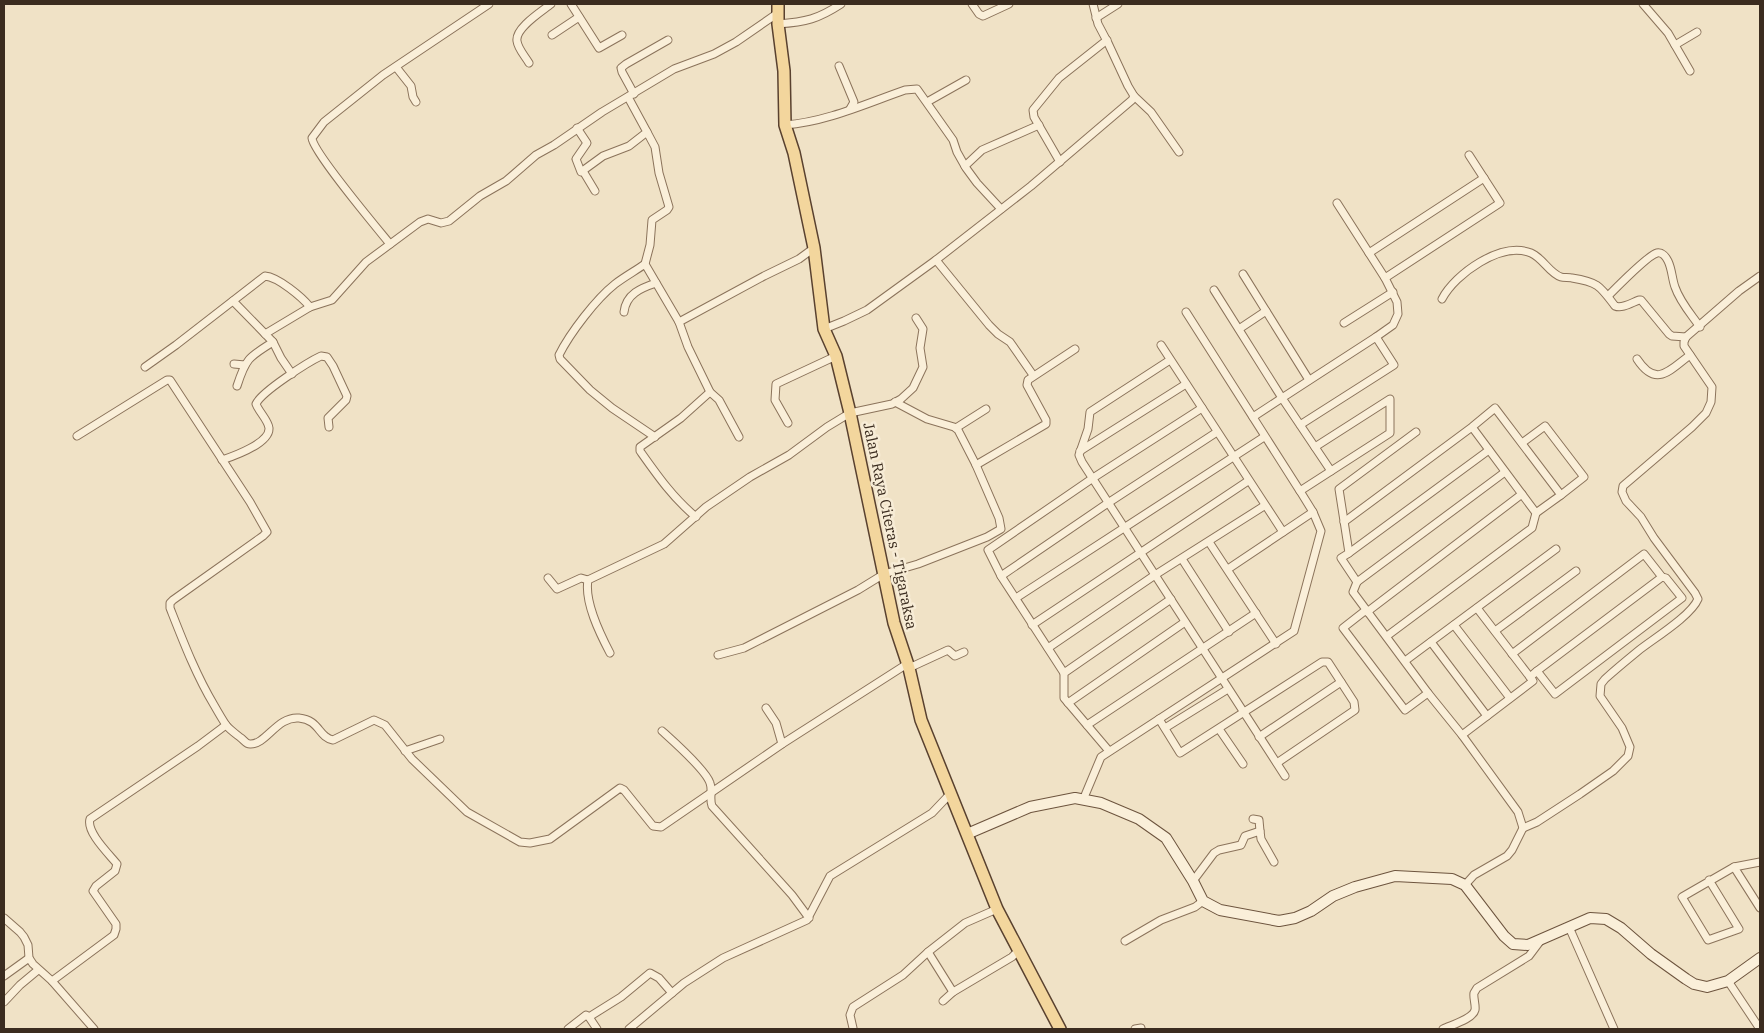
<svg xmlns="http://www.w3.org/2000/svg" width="1764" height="1033" font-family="'IBM Plex Serif',serif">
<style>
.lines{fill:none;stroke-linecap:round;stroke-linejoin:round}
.street-casing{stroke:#8b735b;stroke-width:9}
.secondary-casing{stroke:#6d543e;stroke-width:12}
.primary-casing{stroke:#59412f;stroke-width:14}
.street{stroke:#faefd9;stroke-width:7}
.secondary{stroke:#faefd9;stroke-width:10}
.primary{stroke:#f3d69d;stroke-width:11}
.labels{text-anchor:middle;stroke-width:5;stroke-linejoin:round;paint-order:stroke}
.street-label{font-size:15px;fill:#3b2c1f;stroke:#f7ecd6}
</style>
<rect width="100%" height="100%" fill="#f0e2c6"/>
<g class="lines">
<g class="street-casing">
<g id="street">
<polyline points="571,4 599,48 622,35"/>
<polyline points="972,4 979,14 983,16 1009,4"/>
<polyline points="1093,4 1098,24 1108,43 1128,86 1134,96 1151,112 1179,152"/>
<polyline points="1643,4 1668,33 1690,71"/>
<polyline points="1096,18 1118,4"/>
<path d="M 778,24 C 806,22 818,19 841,4"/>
<polyline points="552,35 579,17"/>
<polyline points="1675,45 1697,32"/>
<path d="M 529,63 C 525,56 518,49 517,41 C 515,28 541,12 551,4"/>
<polyline points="839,66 854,102 850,109"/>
<polyline points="396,67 411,86 413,97 416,102"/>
<polyline points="634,94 622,72 621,68 626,64 668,40"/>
<polyline points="927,102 966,80"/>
<path d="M 785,125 C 826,122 865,104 905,90 L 917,89 L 953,140 L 957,152 L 966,168 L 977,183 L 1001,209"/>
<polyline points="577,128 587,143 576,159 581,172 603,156 629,146 647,132 628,97"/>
<polyline points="647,132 655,147 659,173 669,207 667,210 652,220 650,245 645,264 679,322 688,347 710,392 719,400 739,437"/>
<polyline points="1060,162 1034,117 1033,110 1059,78 1107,40"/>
<polyline points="965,166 982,150 1039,125"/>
<polyline points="583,171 595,191"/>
<polyline points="1337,203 1385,278 1397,302 1398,314 1393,325 1376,337"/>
<path d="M 390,244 C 377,228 313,152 312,138 L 324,122 L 383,75 L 489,4"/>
<polyline points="1369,253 1484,178"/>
<polyline points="936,260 989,325 998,334 1010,342 1033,375"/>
<path d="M 645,264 C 635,271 624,277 615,284 C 596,299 570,333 559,355 L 560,359 L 590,390 L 612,408 L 655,437"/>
<polyline points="1243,274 1309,380"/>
<polyline points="1385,278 1500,203 1469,155"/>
<polyline points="1214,290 1282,398 1253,417"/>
<path d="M 1608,296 C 1616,288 1648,255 1657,253 C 1662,252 1666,257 1668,261 C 1672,269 1672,279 1675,287 C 1680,302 1691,314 1700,327"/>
<path d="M 1442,299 C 1455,274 1501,241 1531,253 C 1543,258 1549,273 1561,277 C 1564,278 1569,277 1572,278 C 1598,282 1600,286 1615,306 C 1622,309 1631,303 1639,300 L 1641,300 L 1669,334 L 1672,336 L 1686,337"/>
<polyline points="233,301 273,342 281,358 292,374"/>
<path d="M 624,312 C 626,294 641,288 656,283"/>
<polyline points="1186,312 1300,491"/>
<polyline points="679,322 764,276 799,259 814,248"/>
<polyline points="1344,323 1393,292"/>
<polyline points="824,329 844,321 867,310 936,260 1031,186 1132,100 1134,96"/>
<polyline points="1239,329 1266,311"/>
<polyline points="265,334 310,307 332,300 366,262 420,222 428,219 441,223 449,221 480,196 506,181 536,155 554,145 602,112 674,69 714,54 736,42 778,13"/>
<polyline points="1161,345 1283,532"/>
<path d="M 1637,359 C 1656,388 1669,371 1690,355"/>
<polyline points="1170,360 1090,412 1088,429 1079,455 1082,462 1285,776"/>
<polyline points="234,364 245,365"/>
<path d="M 145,367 L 176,345 L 265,276 C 278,277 302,297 310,307"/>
<path d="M 237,386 C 246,358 249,357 273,342"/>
<polyline points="788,423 775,400 776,384 836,356"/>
<polyline points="1300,425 1394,365 1376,337 1282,398 1331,471"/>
<polyline points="956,428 986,409"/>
<path d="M 77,436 L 167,380 L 170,380 L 250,502 L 267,532 L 263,536 L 173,600 L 170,603 L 170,608 C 183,641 196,675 214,705 C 218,712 222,719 226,725 C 230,730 236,734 241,738 C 244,740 246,744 250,744 C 266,745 277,716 299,718 C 320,720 318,737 333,740 L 374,720 L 385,725 L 412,759 L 467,812 L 520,842 L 530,843 L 550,839 L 620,788 L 624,790 L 653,826 L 661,827 L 782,744 L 907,664"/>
<polyline points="1522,443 1545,426 1584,477 1561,495"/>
<polyline points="1080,451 1186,384"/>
<path d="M 222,460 C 234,456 270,443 269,428 C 268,420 259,412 256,404 C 261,392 308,362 321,356 L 327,357 L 333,366 L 347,396 L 346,400 L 328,418 L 329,427"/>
<polyline points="976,465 1046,424 1046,420 1027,385 1028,380 1075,349"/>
<polyline points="1313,512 1300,491 1390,433 1390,399 1315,447"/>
<path d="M 696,517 C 673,498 657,475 640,451 L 640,447 L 681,418 L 710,392"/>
<polyline points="1344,522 1472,427 1495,408 1561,495 1536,513 1472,427"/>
<polyline points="1209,542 1276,644"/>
<polyline points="1349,553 1489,450"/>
<polyline points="1182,559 1229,632"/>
<polyline points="1001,576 1108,503 1217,432"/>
<polyline points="548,578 557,589 581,578 588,580"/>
<polyline points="1357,582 1341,558 1349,553 1339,489 1416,432"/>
<polyline points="1016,598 1264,437"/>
<polyline points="1366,610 1343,628 1405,710 1428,693"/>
<polyline points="1367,612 1522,494"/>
<polyline points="1032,625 1248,481"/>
<polyline points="1454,625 1510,698"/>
<polyline points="1495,631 1576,571"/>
<polyline points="1387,636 1532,528 1536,513"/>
<polyline points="1431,642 1487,716"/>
<polyline points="1048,648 1155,575 1264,506"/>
<path d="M 610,653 C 600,634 584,602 588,580 L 664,544 L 706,507 L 750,477 L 789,455 L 827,427 L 850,413 L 892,404 L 901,399 L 913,388 L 923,367 L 920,348 L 923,329 L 916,318"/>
<polyline points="1512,654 1644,554 1662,577 1666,578 1682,598 1555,694 1537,671 1530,677"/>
<polyline points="718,655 744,648 858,590 884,574 918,564 987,537 1001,529 999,518 976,465 958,430 954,427 927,419 895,402"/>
<polyline points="1405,661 1556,549"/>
<polyline points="909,668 948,650 955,656 964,652"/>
<polyline points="1537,671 1662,577"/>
<polyline points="1064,673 1001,576 988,550 1093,478 1202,408"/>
<polyline points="1068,703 1185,622"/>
<polyline points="766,708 776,723 782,744"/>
<polyline points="1159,719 1180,753 1322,662 1328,662 1354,702 1355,710 1277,763"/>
<polyline points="1087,725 1256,613"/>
<polyline points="1165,728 1228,689"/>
<polyline points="1219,729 1243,764"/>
<path d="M 662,731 C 673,741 706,770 710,783 C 713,791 709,798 712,806 L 792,895 L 809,918"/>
<polyline points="1462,735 1533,681 1477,608"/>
<polyline points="1259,737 1341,682"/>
<polyline points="405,751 440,739"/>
<polyline points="1109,751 1064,698 1064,673 1171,599"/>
<polyline points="1083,800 1101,757 1294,631 1321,531 1313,512 1228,569"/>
<polyline points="1253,819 1259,820 1260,831"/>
<path d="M 1523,828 L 1537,822 L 1580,794 L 1613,771 L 1628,756 L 1630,747 L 1622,728 L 1600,696 L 1601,684 L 1605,679 C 1616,669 1627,660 1638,651 C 1653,639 1691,616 1698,599 L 1695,593 L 1654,538 L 1641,517 L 1626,501 L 1622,492 L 1623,486 L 1692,427 L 1706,413 L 1711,402 L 1712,387 L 1684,346 L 1684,342 L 1686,337 L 1739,291 L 1760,276"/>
<polyline points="1734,867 1760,908"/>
<polyline points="1709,880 1739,929 1708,940 1682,897 1734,867 1760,862"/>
<polyline points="1193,881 1214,853 1219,850 1241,845 1245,836 1260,831 1261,839 1274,862"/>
<polyline points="1465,885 1474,875 1507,856 1512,850 1523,828 1518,812 1462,735 1428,693 1353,592 1357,582 1505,472"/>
<polyline points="4,918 20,932 24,937 28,945 29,958 33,964 52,981 94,1029"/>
<polyline points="1569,927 1614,1029"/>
<polyline points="1125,941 1161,920 1195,907 1203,901"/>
<polyline points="928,952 953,992"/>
<polyline points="4,976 29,958"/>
<path d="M 52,981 L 114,935 L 116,929 L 116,924 L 93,891 L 96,886 L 115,871 L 117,864 C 109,854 86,832 90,819 L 198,746 L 226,725"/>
<polyline points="1728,981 1760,1029"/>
<polyline points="943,1001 953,992 1012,957 1019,950"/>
<polyline points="4,1002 20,985 38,970"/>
<polyline points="589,1017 621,997 650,973 659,978 672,993"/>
<polyline points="853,1028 850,1015 853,1007 903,975 928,952 965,923 997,909"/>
<polyline points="568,1029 586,1015 589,1017 597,1029"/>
<polyline points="629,1029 684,983 723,958 807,920 830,876 932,813 951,793"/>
<polyline points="1135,1029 1141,1028"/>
<path d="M 1443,1029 C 1451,1025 1473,1019 1475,1010 C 1476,1005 1473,998 1474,993 L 1477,988 L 1529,956 L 1541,940"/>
</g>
</g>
<g class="secondary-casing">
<polyline id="secondary" points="967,834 1030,807 1075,798 1101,803 1139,819 1166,838 1193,881 1203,901 1220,910 1279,921 1295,918 1311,911 1333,896 1355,887 1395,876 1452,879 1465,885 1504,936 1513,944 1528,945 1590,918 1606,919 1621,928 1651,954 1686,979 1694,984 1707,987 1728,981 1760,958"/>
</g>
<g class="primary-casing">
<polyline id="primary" points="778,4 778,24 784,71 785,125 794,153 814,248 824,329 836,356 850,413 894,623 909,668 921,720 997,909 1060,1029"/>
</g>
<use href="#street" class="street"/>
<use href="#secondary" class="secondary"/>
<use href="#primary" class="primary"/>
</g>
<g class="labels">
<g class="street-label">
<text transform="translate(890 526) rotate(78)" y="5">Jalan Raya Citeras - Tigaraksa</text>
</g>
</g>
<rect width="1764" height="1033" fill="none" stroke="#3b2c1f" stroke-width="10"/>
</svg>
